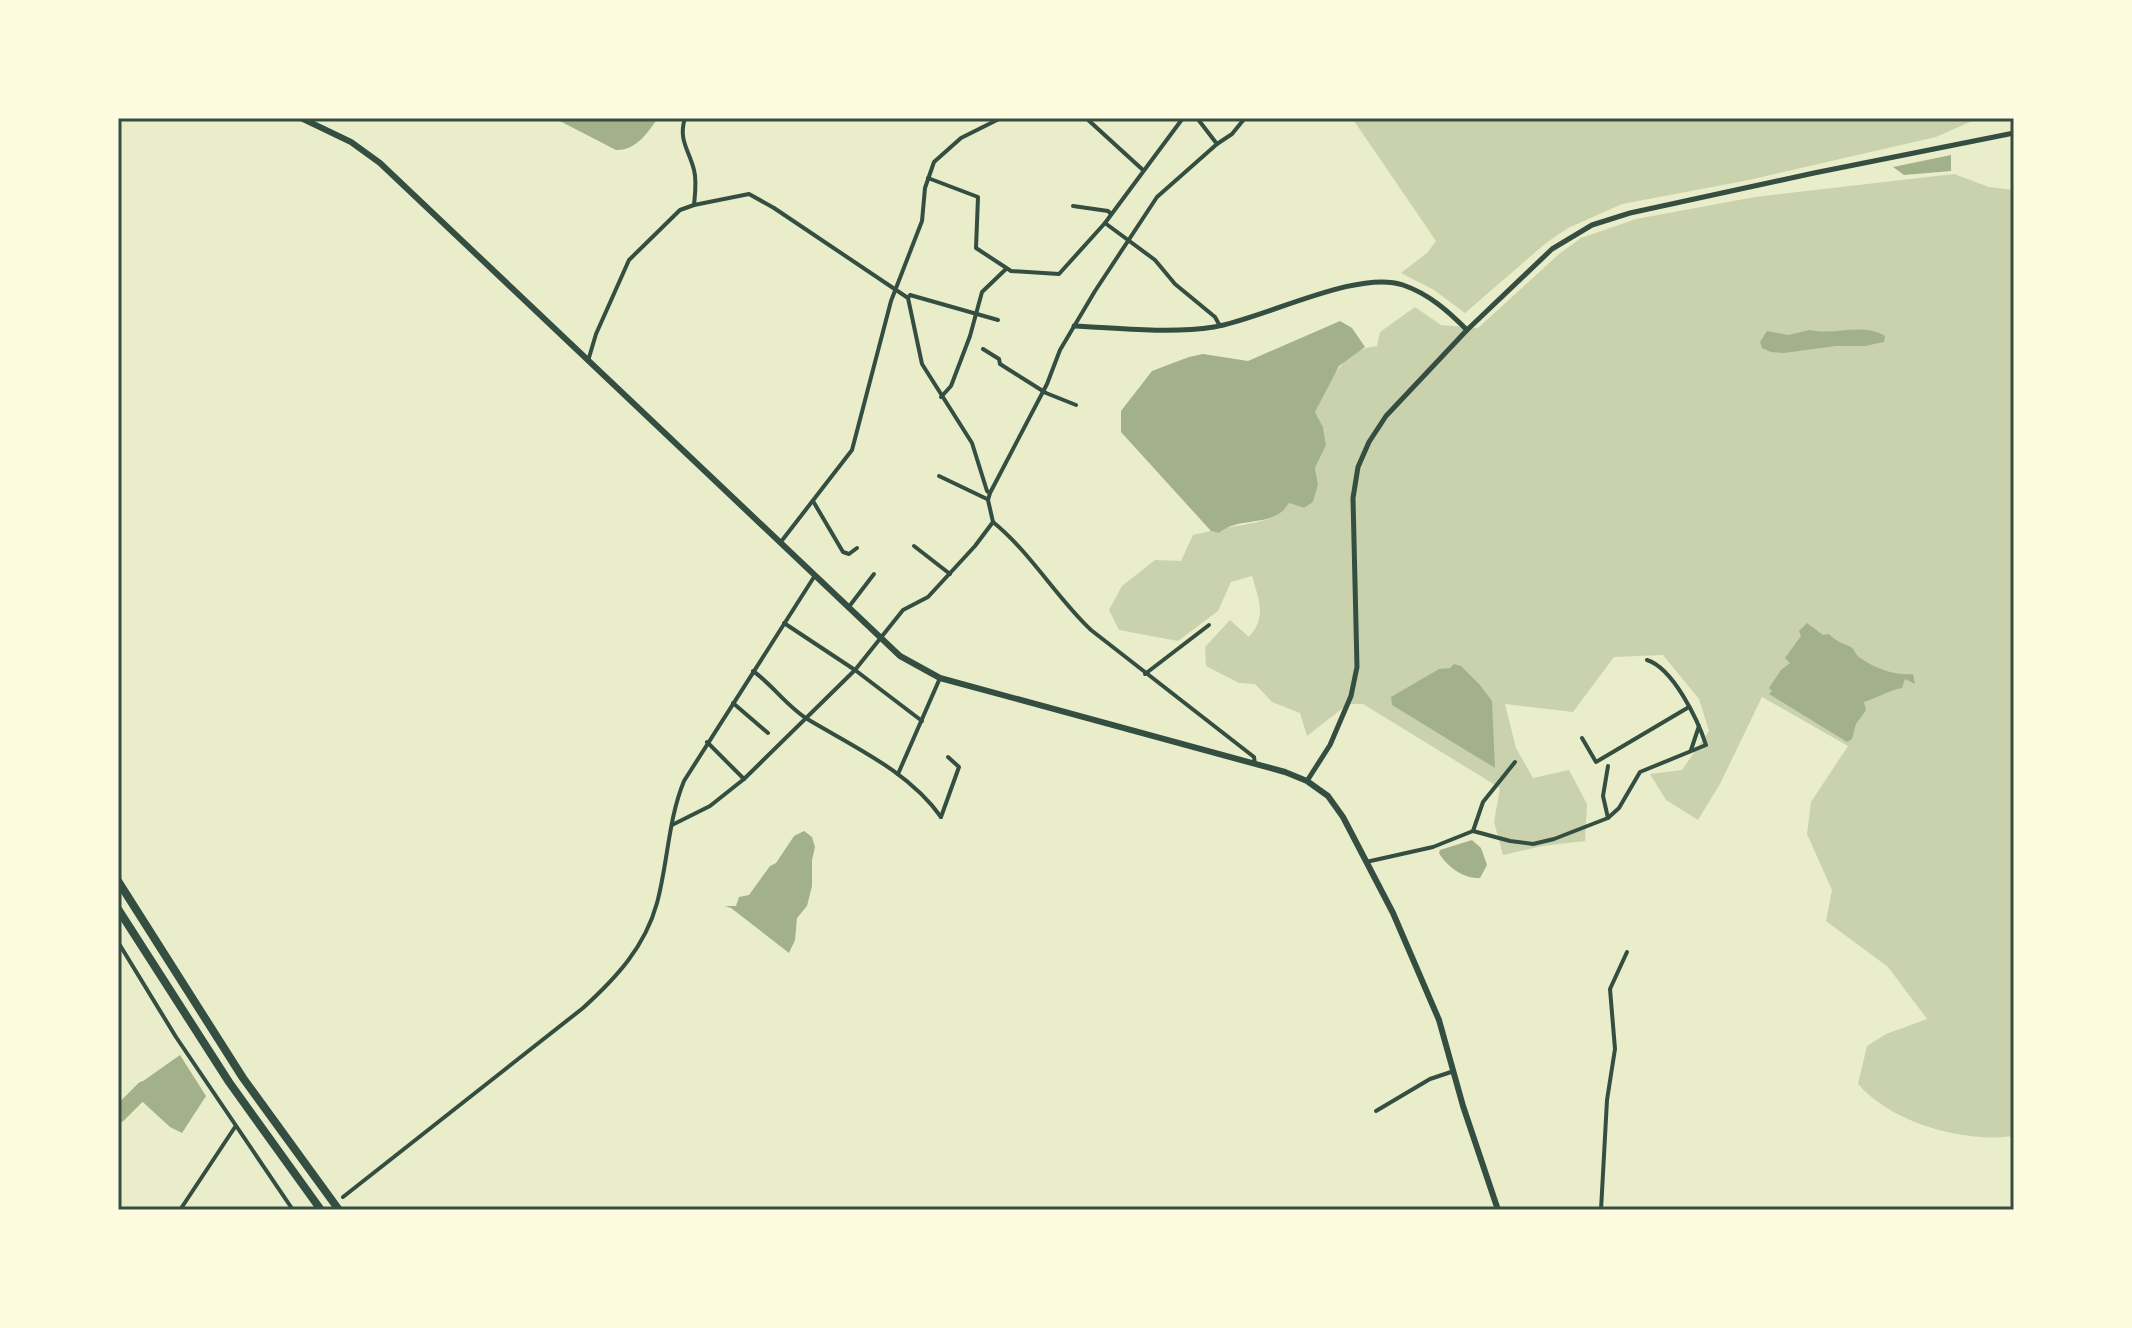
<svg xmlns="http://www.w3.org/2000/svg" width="2132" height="1328" font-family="'PT Sans Narrow',sans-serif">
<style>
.green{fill:#cad2ad}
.water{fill:#a3b18a}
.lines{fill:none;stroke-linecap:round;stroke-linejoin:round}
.river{stroke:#a3b18a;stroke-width:16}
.minor{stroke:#344e41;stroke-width:4}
.tertiary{stroke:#344e41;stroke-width:5}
.secondary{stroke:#344e41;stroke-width:6}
.motorway{stroke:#344e41;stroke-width:8}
.neatline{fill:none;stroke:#344e41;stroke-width:3}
</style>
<rect width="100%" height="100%" fill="#e9edc9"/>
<g class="green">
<polygon points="1352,118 1979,118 1936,137 1749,180 1622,204 1568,228 1546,243 1465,313 1434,290 1401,273 1427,253 1436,241"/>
<path d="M 1954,174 L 1989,187 L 2014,190 L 2014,1136 C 1963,1143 1892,1123 1858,1084 L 1867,1046 L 1886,1034 L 1927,1019 L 1888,967 L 1826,921 L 1832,890 L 1807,834 L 1811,802 L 1848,746 L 1762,697 L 1720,784 L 1698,820 L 1666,800 L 1650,774 L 1682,770 L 1709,731 L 1699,699 L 1663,655 L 1614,657 L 1573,712 L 1505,704 L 1516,748 L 1533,778 L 1569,770 L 1587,804 L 1585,841 L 1542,846 L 1503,855 L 1494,822 L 1500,788 L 1363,704 L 1348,704 L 1307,736 L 1300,713 L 1272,702 L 1255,684 L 1239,683 L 1206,666 L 1205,647 L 1230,620 L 1249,637 C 1267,617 1259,600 1252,576 L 1231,582 L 1218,611 L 1178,641 L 1119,630 L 1109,610 L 1122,586 L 1155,560 L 1181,561 L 1193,535 L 1211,531 L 1219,533 L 1225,528 C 1247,523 1278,523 1289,503 L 1304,508 L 1313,502 L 1318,485 L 1315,468 L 1326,444 L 1323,427 L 1315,412 C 1328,384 1342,349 1377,346 L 1380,332 L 1415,307 L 1441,325 L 1478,328 L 1559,254 L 1581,238 L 1636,219 L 1755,197 Z"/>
</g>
<g class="water">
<path d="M 554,118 L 658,118 C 648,132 636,151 616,150 Z"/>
<polygon points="1951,155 1951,171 1904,175 1893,167"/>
<path d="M 1340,321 L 1352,328 L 1365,347 L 1339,366 L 1315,412 L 1323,427 L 1326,445 L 1315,468 L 1318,485 L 1313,502 L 1304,508 L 1289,503 C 1274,529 1240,515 1219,533 L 1211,531 L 1121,432 L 1121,411 L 1152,371 L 1189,357 L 1203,354 L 1248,361 Z"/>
<path d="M 1810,330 C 1835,336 1863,322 1885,336 L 1884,342 L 1865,346 L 1836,346 L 1784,353 L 1771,352 L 1762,348 L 1760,342 L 1767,331 L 1788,335 Z"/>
<path d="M 1807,623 L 1823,635 L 1829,634 C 1837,642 1842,643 1851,647 C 1856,651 1854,653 1859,657 C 1873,668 1896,676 1913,674 L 1915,684 L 1905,679 L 1902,688 C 1886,691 1878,698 1864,702 L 1866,710 L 1856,724 L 1852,739 L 1847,742 L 1769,694 L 1772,691 L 1769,688 L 1781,670 L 1790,663 L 1785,658 L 1801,636 L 1799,631 Z"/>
<polygon points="1454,664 1461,666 1480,685 1492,701 1495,768 1392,705 1391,697 1439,669 1450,668"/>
<polygon points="804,831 812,837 815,847 812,860 812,886 807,906 797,918 795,940 789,953 731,908 725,906 736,906 739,897 749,895 770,866 776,863 794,836"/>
<path d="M 1472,840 L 1481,848 L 1487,865 L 1480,878 C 1464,879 1447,867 1439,853 L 1440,850 Z"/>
<polygon points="180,1055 206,1096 182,1133 170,1127 133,1093 133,1089 139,1084"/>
</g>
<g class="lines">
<polyline class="river" points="118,1115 144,1089"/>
<g class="minor">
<path d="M 685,118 C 678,140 689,150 694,170 C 697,181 695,194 694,205"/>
<polyline points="1086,118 1143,170"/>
<polyline points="1217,144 1232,134 1245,118"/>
<polyline points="928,178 978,197 976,248 1011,271 1059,274 1105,223 1183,118"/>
<polyline points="1073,206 1108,211 1111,214"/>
<polyline points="1105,223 1155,260 1175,284 1215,317 1220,326"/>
<polyline points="908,298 910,295 998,320"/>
<polyline points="983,349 999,359 1000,364 1046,393 1076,405"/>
<polyline points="588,361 596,334 629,260 680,210 694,205 749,194 774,208 908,298 922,364 972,443 987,491 990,493"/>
<polyline points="941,397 951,386 970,336 982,292 1006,269"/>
<polyline points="939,476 987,499"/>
<polyline points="813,501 843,552 849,554 857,548"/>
<path d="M 993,522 C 1031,553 1056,597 1091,630 L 1254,757 L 1255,764"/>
<polyline points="780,543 852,450 891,301 922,221 925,188 934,162 961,138 1001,118"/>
<polyline points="914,546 950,574"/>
<polyline points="848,608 874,574"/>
<polyline points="784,623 855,670 922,721"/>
<path d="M 753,671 C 773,685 788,708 809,720 C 856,748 909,772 941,817"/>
<polyline points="1145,674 1209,625"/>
<polyline points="733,703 768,733"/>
<polyline points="1582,738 1596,762 1689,707"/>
<polyline points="707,742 744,779"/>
<polyline points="1691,750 1699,726"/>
<polyline points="898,774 940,678"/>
<polyline points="941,817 959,767 948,757"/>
<polyline points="1608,818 1603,796 1608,766"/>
<polyline points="672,825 710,806 744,779 855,670 903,610 928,597 975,546 993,522 988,500 990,493 1047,384 1060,350 1095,291 1157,197 1217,144 1197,118"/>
<polyline points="1473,831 1483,802 1515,762"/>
<path d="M 1366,862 L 1433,847 L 1473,831 L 1510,841 L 1533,844 L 1554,839 L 1608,818 L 1619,808 L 1640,772 L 1706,745 C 1698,720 1673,668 1647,660"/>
<polyline points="118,942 176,1037 293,1210"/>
<polyline points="1376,1111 1430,1079 1454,1071"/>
<path d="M 343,1197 L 583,1008 C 616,978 645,947 657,903 C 668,862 668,820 684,781 L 814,577"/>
<polyline points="180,1210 235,1127"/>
<polyline points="1601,1210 1607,1100 1615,1049 1610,989 1627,952"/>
</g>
<g class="tertiary">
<path d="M 1074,326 C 1120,328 1169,334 1214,327 C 1263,319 1357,269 1403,285 C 1429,294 1448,311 1467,330"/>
<polyline points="1307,781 1330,745 1351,696 1357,667 1353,498 1358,467 1369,442 1386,416 1467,330 1552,249 1592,225 1630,213 1814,173 2014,133"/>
</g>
<polyline class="secondary" points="301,118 351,142 380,163 900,656 940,678 1285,772 1307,781 1328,796 1343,817 1393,913 1439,1020 1463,1106 1498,1210"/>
<g class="motorway">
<polyline points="118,881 243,1078 339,1210"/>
<polyline points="118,909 229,1082 321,1210"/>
</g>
</g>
<rect width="2132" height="1328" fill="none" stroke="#fefae0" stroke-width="240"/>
<rect x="120" y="120" width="1892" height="1088" class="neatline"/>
</svg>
